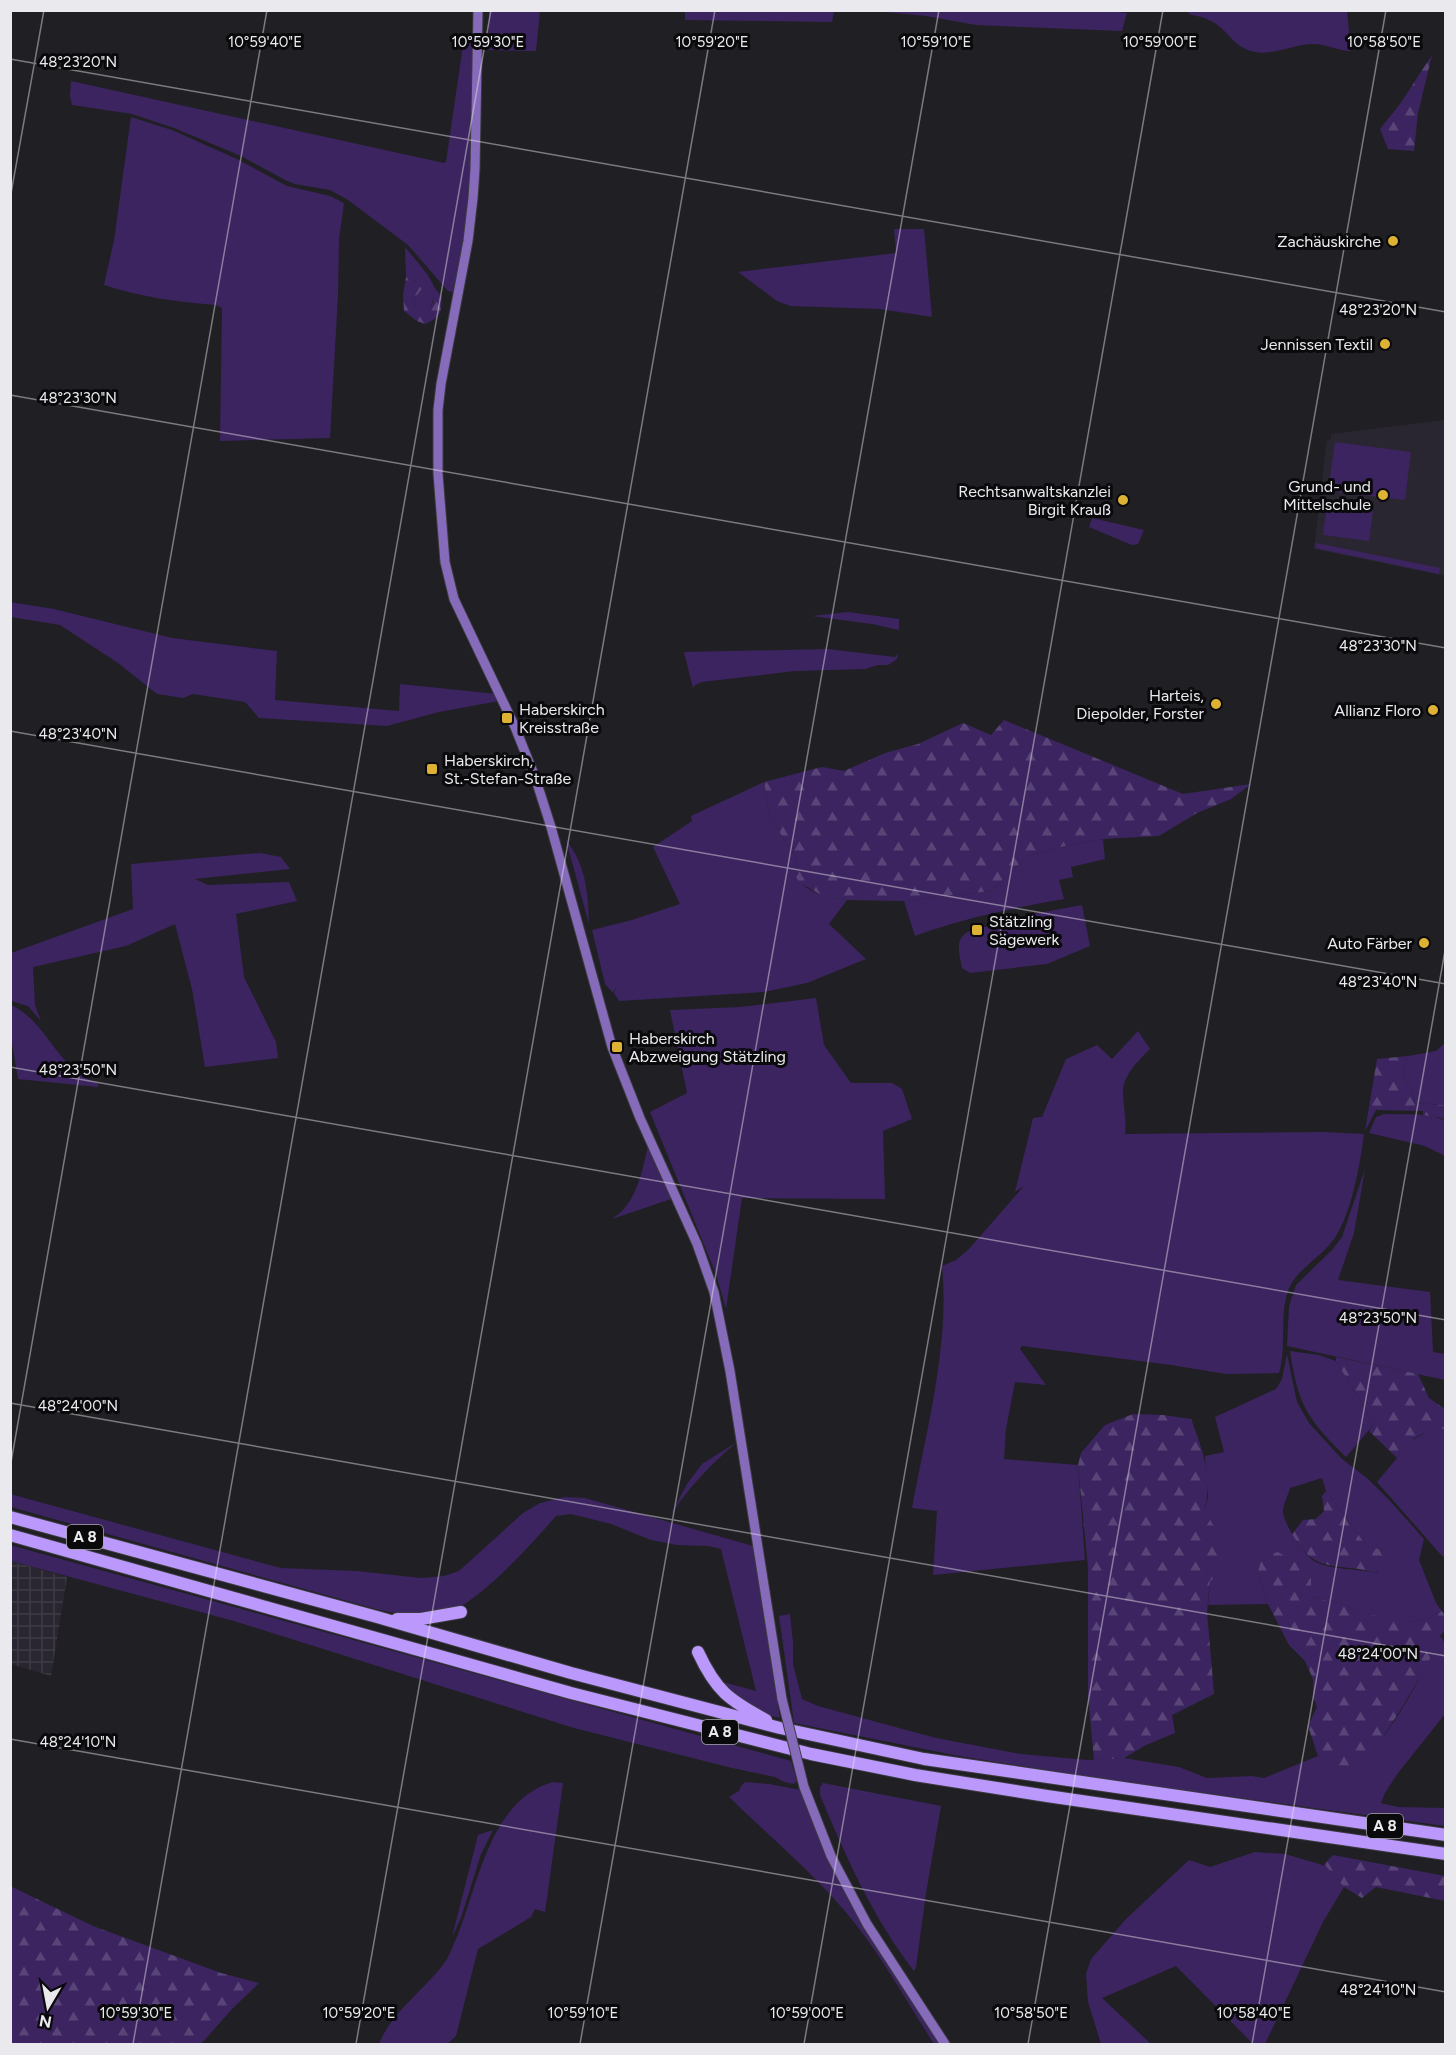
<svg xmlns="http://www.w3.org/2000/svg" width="1456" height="2055" font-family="Figtree,sans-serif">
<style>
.built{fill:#2a2631}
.industrial{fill:url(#industrial-grid)}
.green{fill:#3c2460;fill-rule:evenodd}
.forest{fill:url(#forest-firs)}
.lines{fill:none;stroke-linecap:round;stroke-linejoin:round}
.secondary-casing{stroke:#3c3b40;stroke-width:11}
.highway-casing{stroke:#3c3b40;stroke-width:14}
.secondary{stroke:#876bbb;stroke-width:9}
.highway{stroke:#bb99fc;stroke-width:12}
.secondary-bridge-casing{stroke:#3c3b40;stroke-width:11;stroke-linecap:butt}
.secondary-bridge{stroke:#876bbb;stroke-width:9}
.ticks{fill:none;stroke:#eae9ed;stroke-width:1.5;stroke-opacity:0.45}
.poi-dot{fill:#ddb133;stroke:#0a090b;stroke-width:2}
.labels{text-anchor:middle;stroke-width:6;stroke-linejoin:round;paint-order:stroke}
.shield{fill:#0a090b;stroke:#a7a6a9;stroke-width:1.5}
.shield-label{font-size:15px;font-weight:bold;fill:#eae9ed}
.poi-label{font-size:16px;fill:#eae9ed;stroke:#0a090b;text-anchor:end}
.ticks-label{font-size:15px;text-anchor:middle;fill:#eae9ed;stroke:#0a090b;stroke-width:6;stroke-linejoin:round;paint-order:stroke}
</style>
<defs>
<pattern id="industrial-grid" width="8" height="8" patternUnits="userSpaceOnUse" patternTransform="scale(1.5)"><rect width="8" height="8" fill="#2a2631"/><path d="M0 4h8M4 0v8" fill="none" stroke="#3f3b45"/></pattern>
<pattern id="forest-firs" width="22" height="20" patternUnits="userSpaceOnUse" patternTransform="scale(1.5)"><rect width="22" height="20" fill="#3c2460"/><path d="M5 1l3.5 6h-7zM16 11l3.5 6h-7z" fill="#584477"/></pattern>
</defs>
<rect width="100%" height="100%" fill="#201f24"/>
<polygon class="built" points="1445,420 1445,576 1314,549 1327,440 1331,440 1331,434"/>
<polygon class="industrial" points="11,1561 67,1577 51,1676 11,1664"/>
<g class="green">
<polygon points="1099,10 1127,13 1122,31 976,25 926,16 875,11"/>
<polygon points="489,11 540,11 536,51 488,50"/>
<polygon points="685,11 685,10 834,11 832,22 685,20"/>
<path d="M 1188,11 L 1347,11 L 1351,51 C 1337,51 1325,43 1311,44 C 1291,45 1270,57 1251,51 C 1233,46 1226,28 1211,21 C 1204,17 1196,16 1189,14 Z"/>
<polygon points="474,35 472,168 464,240 453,292 448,291 408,245 348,200 330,190 295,184 285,180 241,156 174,128 132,114 72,105 70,96 71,81 444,163 446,162 463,45"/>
<path d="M 131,117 L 172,130 L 239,160 L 287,186 L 330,196 L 344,203 L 339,239 L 338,295 L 330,438 L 220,441 L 222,308 L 216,305 C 177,302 141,297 104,285 L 114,240 Z"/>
<polygon points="894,229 924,229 932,317 880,309 790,306 777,301 738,272 896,253"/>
<path d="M 405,247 C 412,256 432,277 434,287 C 435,295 432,304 429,311 L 419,311 L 415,306 L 413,300 L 421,290 L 418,281 L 415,282 L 406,277 Z"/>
<polygon points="1335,442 1411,452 1405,500 1328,491"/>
<polygon points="1327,505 1373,511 1369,541 1323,535"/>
<polygon points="1092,518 1144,530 1138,544 1132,545 1089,527"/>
<polygon points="1316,543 1440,568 1439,574 1315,548"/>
<polygon points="10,602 54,609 172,638 277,651 275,700 399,711 400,684 497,694 499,701 439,712 387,726 259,718 245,702 193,694 183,698 157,694 118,663 60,625 11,617"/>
<polygon points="848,612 899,619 899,630 872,624 812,616"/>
<polygon points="828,649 895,657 898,653 897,659 888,665 878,665 865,669 795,671 702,682 695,685 693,688 684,652"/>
<path d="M 764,782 L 770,817 L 798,861 L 795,876 C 806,893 829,898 847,900 L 829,924 L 866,959 L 807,983 L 764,992 L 619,1001 L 614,993 L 616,987 L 613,993 L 605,984 L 592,930 L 632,920 L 680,904 L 653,847 L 692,821 L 691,816 Z"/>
<path d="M 1103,839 L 1105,859 L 1071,867 L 1073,877 L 1059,880 L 1064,899 C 1013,908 963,918 915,936 L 904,901 L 991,891 L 1028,856 L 1069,845 Z"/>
<path d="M 566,840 C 586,865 588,893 589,924 Z"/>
<polygon points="260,853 281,857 290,869 195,879 208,885 289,882 297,901 236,914 244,977 276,1042 278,1058 205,1067 192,989 175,924 126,946 33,967 35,1005 41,1021 28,1006 11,1001 11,953 133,909 131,864"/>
<path d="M 1082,905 L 1090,946 L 1047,964 L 970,973 L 962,968 C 960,955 954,941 967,932 L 1028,915 Z"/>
<polygon points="816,998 824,1045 851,1083 892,1083 902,1089 912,1119 883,1131 885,1199 742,1198 726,1309 716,1274 650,1112 687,1093 670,1010 740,1007"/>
<path d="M 11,1005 C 42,1019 53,1055 81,1075 C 85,1078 92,1081 98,1083 L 98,1087 L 18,1079 L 11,1037 Z"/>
<path d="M 1138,1031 L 1150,1049 C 1139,1060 1123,1075 1123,1092 C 1123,1106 1127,1119 1125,1134 L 1323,1132 L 1364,1134 C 1360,1164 1351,1219 1331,1243 C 1318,1259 1295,1271 1288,1291 C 1279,1317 1287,1347 1279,1373 L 1226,1374 L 1171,1365 L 1022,1346 L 1020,1349 L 1046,1385 L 1015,1382 L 1006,1429 L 1004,1459 L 1078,1465 L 1085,1560 L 933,1575 L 937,1511 L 912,1508 C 926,1432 950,1344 942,1266 L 956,1260 L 969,1249 L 1024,1186 L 1015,1192 L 1033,1118 L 1042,1117 L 1066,1059 L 1097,1045 L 1112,1059 Z"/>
<polygon points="1445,1043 1445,1105 1415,1103 1412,1090 1402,1076 1408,1056 1436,1051"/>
<path d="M 1384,1114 C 1403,1115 1429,1112 1445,1121 L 1445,1156 L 1425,1146 L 1369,1133 L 1376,1117 Z"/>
<path d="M 648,1147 L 671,1199 L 612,1219 C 637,1203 641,1174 648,1147 Z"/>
<polygon points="1365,1169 1354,1233 1338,1280 1430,1292 1433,1352 1445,1354 1445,1380 1287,1346 1289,1306 1296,1285 1332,1250 1342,1237"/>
<path d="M 1290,1351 L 1319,1355 L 1336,1361 L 1374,1424 L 1346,1457 C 1307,1419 1298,1405 1290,1351 Z"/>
<path d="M 1287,1354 L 1297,1402 L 1309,1423 L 1342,1459 L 1368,1479 L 1391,1502 L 1424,1539 L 1419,1560 L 1436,1603 L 1442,1611 L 1426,1619 L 1408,1622 L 1384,1618 L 1357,1612 L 1343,1604 L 1311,1597 L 1258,1572 L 1268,1604 L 1208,1605 L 1210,1581 L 1204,1511 L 1208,1497 L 1205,1456 L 1224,1452 L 1215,1417 L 1276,1389 L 1282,1379 ZM 1322,1478 L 1326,1491 L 1363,1541 L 1369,1547 L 1384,1550 L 1378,1573 C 1361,1569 1328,1570 1314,1561 C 1304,1554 1282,1522 1283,1510 C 1284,1503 1288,1495 1290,1488 Z"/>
<polygon points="1431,1429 1445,1429 1445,1557 1442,1556 1377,1482 1397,1458 1406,1444"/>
<path d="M 737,1442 C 711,1464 688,1488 670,1516 L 687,1484 L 702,1464 Z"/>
<path d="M 10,1494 L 281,1568 L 357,1571 L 421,1578 L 444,1576 L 459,1571 L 523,1513 L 540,1503 L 565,1497 L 585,1498 L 753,1546 L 780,1718 C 750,1711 740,1703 719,1681 L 756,1691 L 721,1549 L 709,1546 L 677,1545 L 651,1540 L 611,1524 L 571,1514 L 556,1516 C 535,1540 479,1603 450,1611 C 423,1618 402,1615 376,1609 L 11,1507 Z"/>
<polygon points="10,1545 791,1761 797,1781 794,1784 784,1782 775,1777 732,1768 574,1728 234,1621 11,1561"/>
<path d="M 790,1614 L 793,1643 L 793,1664 L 802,1699 L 818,1706 L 936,1738 L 1021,1754 L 1087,1760 L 1124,1758 L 1179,1767 L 1207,1778 L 1252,1776 L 1264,1778 L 1318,1756 L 1332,1765 L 1364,1761 C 1396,1725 1420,1680 1440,1636 L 1445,1643 L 1445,1714 L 1398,1773 L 1385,1793 L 1381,1803 L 1398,1807 L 1445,1808 L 1445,1826 L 1110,1780 L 959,1756 L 794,1723 L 779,1616 Z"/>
<path d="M 553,1782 L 563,1783 L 545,1912 L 535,1909 L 531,1917 L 478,1949 L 456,2036 L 447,2044 L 379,2044 C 392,2011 425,1990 445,1962 C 450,1955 453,1945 457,1937 C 478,1886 490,1799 553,1782 Z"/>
<path d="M 745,1782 L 769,1784 L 801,1790 L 839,1881 L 884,1960 L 939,2044 L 934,2044 C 905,1999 879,1951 844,1910 C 809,1869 767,1834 729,1797 L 739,1791 L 741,1786 Z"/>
<path d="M 823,1783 L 941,1806 L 926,1893 L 916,1967 L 914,1971 C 873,1918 846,1857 820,1795 L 820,1787 Z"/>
<polygon points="493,1830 481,1854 461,1918 452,1937 478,1835"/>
<polygon points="1255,1852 1285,1854 1326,1866 1344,1887 1323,1922 1265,2044 1253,2044 1176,1966 1102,1998 1151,2044 1101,2044 1088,2002 1086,1974 1091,1959 1126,1919 1189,1860 1210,1867"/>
</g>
<g class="forest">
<polygon points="1432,55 1418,113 1414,151 1388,149 1380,129 1400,104"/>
<path d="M 406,277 L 415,282 L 419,280 L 423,282 L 421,290 L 413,300 L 415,306 L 419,311 L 429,311 L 433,302 L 434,287 L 442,297 C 441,314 441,317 425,324 L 417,321 L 404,311 L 403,295 Z"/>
<polygon points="1004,720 1183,794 1251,784 1231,799 1197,813 1159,836 1103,839 1069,845 1028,856 991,891 904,901 847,900 825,897 800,883 795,876 798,861 770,817 764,782 822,767 844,771 885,753 918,744 963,723 991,735"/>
<polygon points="1408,1056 1402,1076 1412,1090 1415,1103 1445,1105 1445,1121 1442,1118 1423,1115 1423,1111 1376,1110 1365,1131 1377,1059"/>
<path d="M 1336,1357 L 1418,1374 L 1429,1398 L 1445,1409 L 1445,1429 C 1423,1429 1409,1439 1397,1458 L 1369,1431 L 1374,1424 L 1336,1361 Z"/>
<path d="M 1133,1414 L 1163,1415 L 1191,1419 C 1203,1450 1213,1479 1204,1511 L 1214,1526 L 1219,1574 L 1210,1581 L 1207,1612 L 1214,1694 L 1172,1715 L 1175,1733 L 1146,1745 L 1124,1758 L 1094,1760 L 1088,1695 L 1088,1567 L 1078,1465 L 1081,1453 L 1105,1425 Z"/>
<path d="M 1326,1491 L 1363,1541 L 1369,1547 L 1384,1550 L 1394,1560 L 1387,1571 C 1377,1574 1370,1571 1359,1569 C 1324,1565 1312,1567 1292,1534 L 1303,1520 L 1316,1519 L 1324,1511 L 1322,1496 Z"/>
<polygon points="1278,1552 1296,1563 1311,1579 1311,1597 1343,1604 1357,1612 1408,1622 1426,1619 1442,1611 1445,1616 1445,1630 1440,1636 1426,1667 1401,1709 1378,1745 1364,1761 1350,1766 1332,1765 1318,1756 1308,1726 1317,1707 1313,1696 1313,1679 1305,1661 1289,1645 1268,1604 1258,1572 1262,1557"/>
<polygon points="1333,1855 1445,1876 1445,1901 1376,1887 1362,1898 1344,1887 1324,1864"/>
<polygon points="10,1886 93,1926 221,1973 259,1983 231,2010 201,2044 11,2044"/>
</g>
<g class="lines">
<g class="secondary-casing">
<g id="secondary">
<polyline points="478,10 475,169 473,198 468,241 441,384 438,410 438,474 445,562 454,599 515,727 535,777 551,827 612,1047 640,1118 697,1244 714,1292 730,1371 782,1699"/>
<polyline points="804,1787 831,1856 867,1924 945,2044"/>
</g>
</g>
<g class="highway-casing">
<g id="highway">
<polyline points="10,1517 377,1617 571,1673 780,1728 924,1759 1446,1835"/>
<polyline points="10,1535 571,1693 811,1754 915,1775 1047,1796 1446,1854"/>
<polyline points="397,1619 421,1619 461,1612"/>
<path d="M 698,1652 C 716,1691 729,1700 766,1720"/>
</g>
</g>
<use href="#secondary" class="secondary"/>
<use href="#highway" class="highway"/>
<g class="secondary-bridge-casing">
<polyline id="secondary-bridge" points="782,1699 804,1787"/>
</g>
<use href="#secondary-bridge" class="secondary-bridge"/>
</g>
<path class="ticks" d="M 10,59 L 1446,312M 10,199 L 44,10M 10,395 L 1446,648M 10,731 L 1446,984M 10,1067 L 1446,1320M 10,1403 L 1446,1656M 10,1468 L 267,10M 10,1739 L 1446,1992M 133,2044 L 491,10M 356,2044 L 715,10M 580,2044 L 939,10M 804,2044 L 1163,10M 1028,2044 L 1386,10M 1252,2044 L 1446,945"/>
<g class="poi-dot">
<circle cx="1393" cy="241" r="6"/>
<circle cx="1385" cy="344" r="6"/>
<circle cx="1383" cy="495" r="6"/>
<circle cx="1123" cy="500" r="6"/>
<circle cx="1216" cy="704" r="6"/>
<circle cx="1433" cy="710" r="6"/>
<rect x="501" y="712" width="12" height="12" rx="3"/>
<rect x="426" y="763" width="12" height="12" rx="3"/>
<rect x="971" y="924" width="12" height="12" rx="3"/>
<circle cx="1424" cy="943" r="6"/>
<rect x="611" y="1041" width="12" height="12" rx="3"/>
</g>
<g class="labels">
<g class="shield">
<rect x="67" y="1525" width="36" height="24" rx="4.5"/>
<rect x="702" y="1720" width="36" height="24" rx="4.5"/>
<rect x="1367" y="1814" width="36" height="24" rx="4.5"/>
</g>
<g class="shield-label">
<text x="85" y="1542">A 8</text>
<text x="720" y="1737">A 8</text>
<text x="1385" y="1831">A 8</text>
</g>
<g class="poi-label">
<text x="1381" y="247">Zachäuskirche</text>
<text x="1373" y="350">Jennissen Textil</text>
<text x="1371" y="492">Grund- und<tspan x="1371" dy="18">Mittelschule</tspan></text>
<text x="1111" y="497">Rechtsanwaltskanzlei<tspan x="1111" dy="18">Birgit Krauß</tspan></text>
<text x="1204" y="701">Harteis,<tspan x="1204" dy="18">Diepolder, Forster</tspan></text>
<text x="519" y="715" text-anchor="start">Haberskirch<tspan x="519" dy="18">Kreisstraße</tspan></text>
<text x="1421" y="716">Allianz Floro</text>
<text x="444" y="766" text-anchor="start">Haberskirch,<tspan x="444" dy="18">St.-Stefan-Straße</tspan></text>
<text x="989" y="927" text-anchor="start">Stätzling<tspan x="989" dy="18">Sägewerk</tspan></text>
<text x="1412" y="949">Auto Färber</text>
<text x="629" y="1044" text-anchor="start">Haberskirch<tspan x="629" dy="18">Abzweigung Stätzling</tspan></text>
</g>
</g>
<g class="ticks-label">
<text x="265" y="47">10°59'40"E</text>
<text x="488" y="47">10°59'30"E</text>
<text x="712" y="47">10°59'20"E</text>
<text x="936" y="47">10°59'10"E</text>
<text x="1160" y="47">10°59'00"E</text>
<text x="1384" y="47">10°58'50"E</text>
<text x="78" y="67">48°23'20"N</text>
<text x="1378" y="315">48°23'20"N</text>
<text x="78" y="403">48°23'30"N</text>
<text x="1378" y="651">48°23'30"N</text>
<text x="78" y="739">48°23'40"N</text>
<text x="1378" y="987">48°23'40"N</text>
<text x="78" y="1075">48°23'50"N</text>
<text x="1378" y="1323">48°23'50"N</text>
<text x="78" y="1411">48°24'00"N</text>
<text x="1378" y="1659">48°24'00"N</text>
<text x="78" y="1747">48°24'10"N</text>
<text x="1378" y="1995">48°24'10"N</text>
<text x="136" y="2018">10°59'30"E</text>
<text x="359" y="2018">10°59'20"E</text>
<text x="583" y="2018">10°59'10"E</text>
<text x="807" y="2018">10°59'00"E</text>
<text x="1031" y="2018">10°58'50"E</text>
<text x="1254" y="2018">10°58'40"E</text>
</g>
<rect width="1456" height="2055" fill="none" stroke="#eae9ed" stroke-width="24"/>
<g transform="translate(48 2007) rotate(190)" stroke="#0a090b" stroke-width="4.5" paint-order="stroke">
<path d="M0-4.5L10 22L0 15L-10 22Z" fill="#eae9ed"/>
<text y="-9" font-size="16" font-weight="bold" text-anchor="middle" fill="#eae9ed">N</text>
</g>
</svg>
